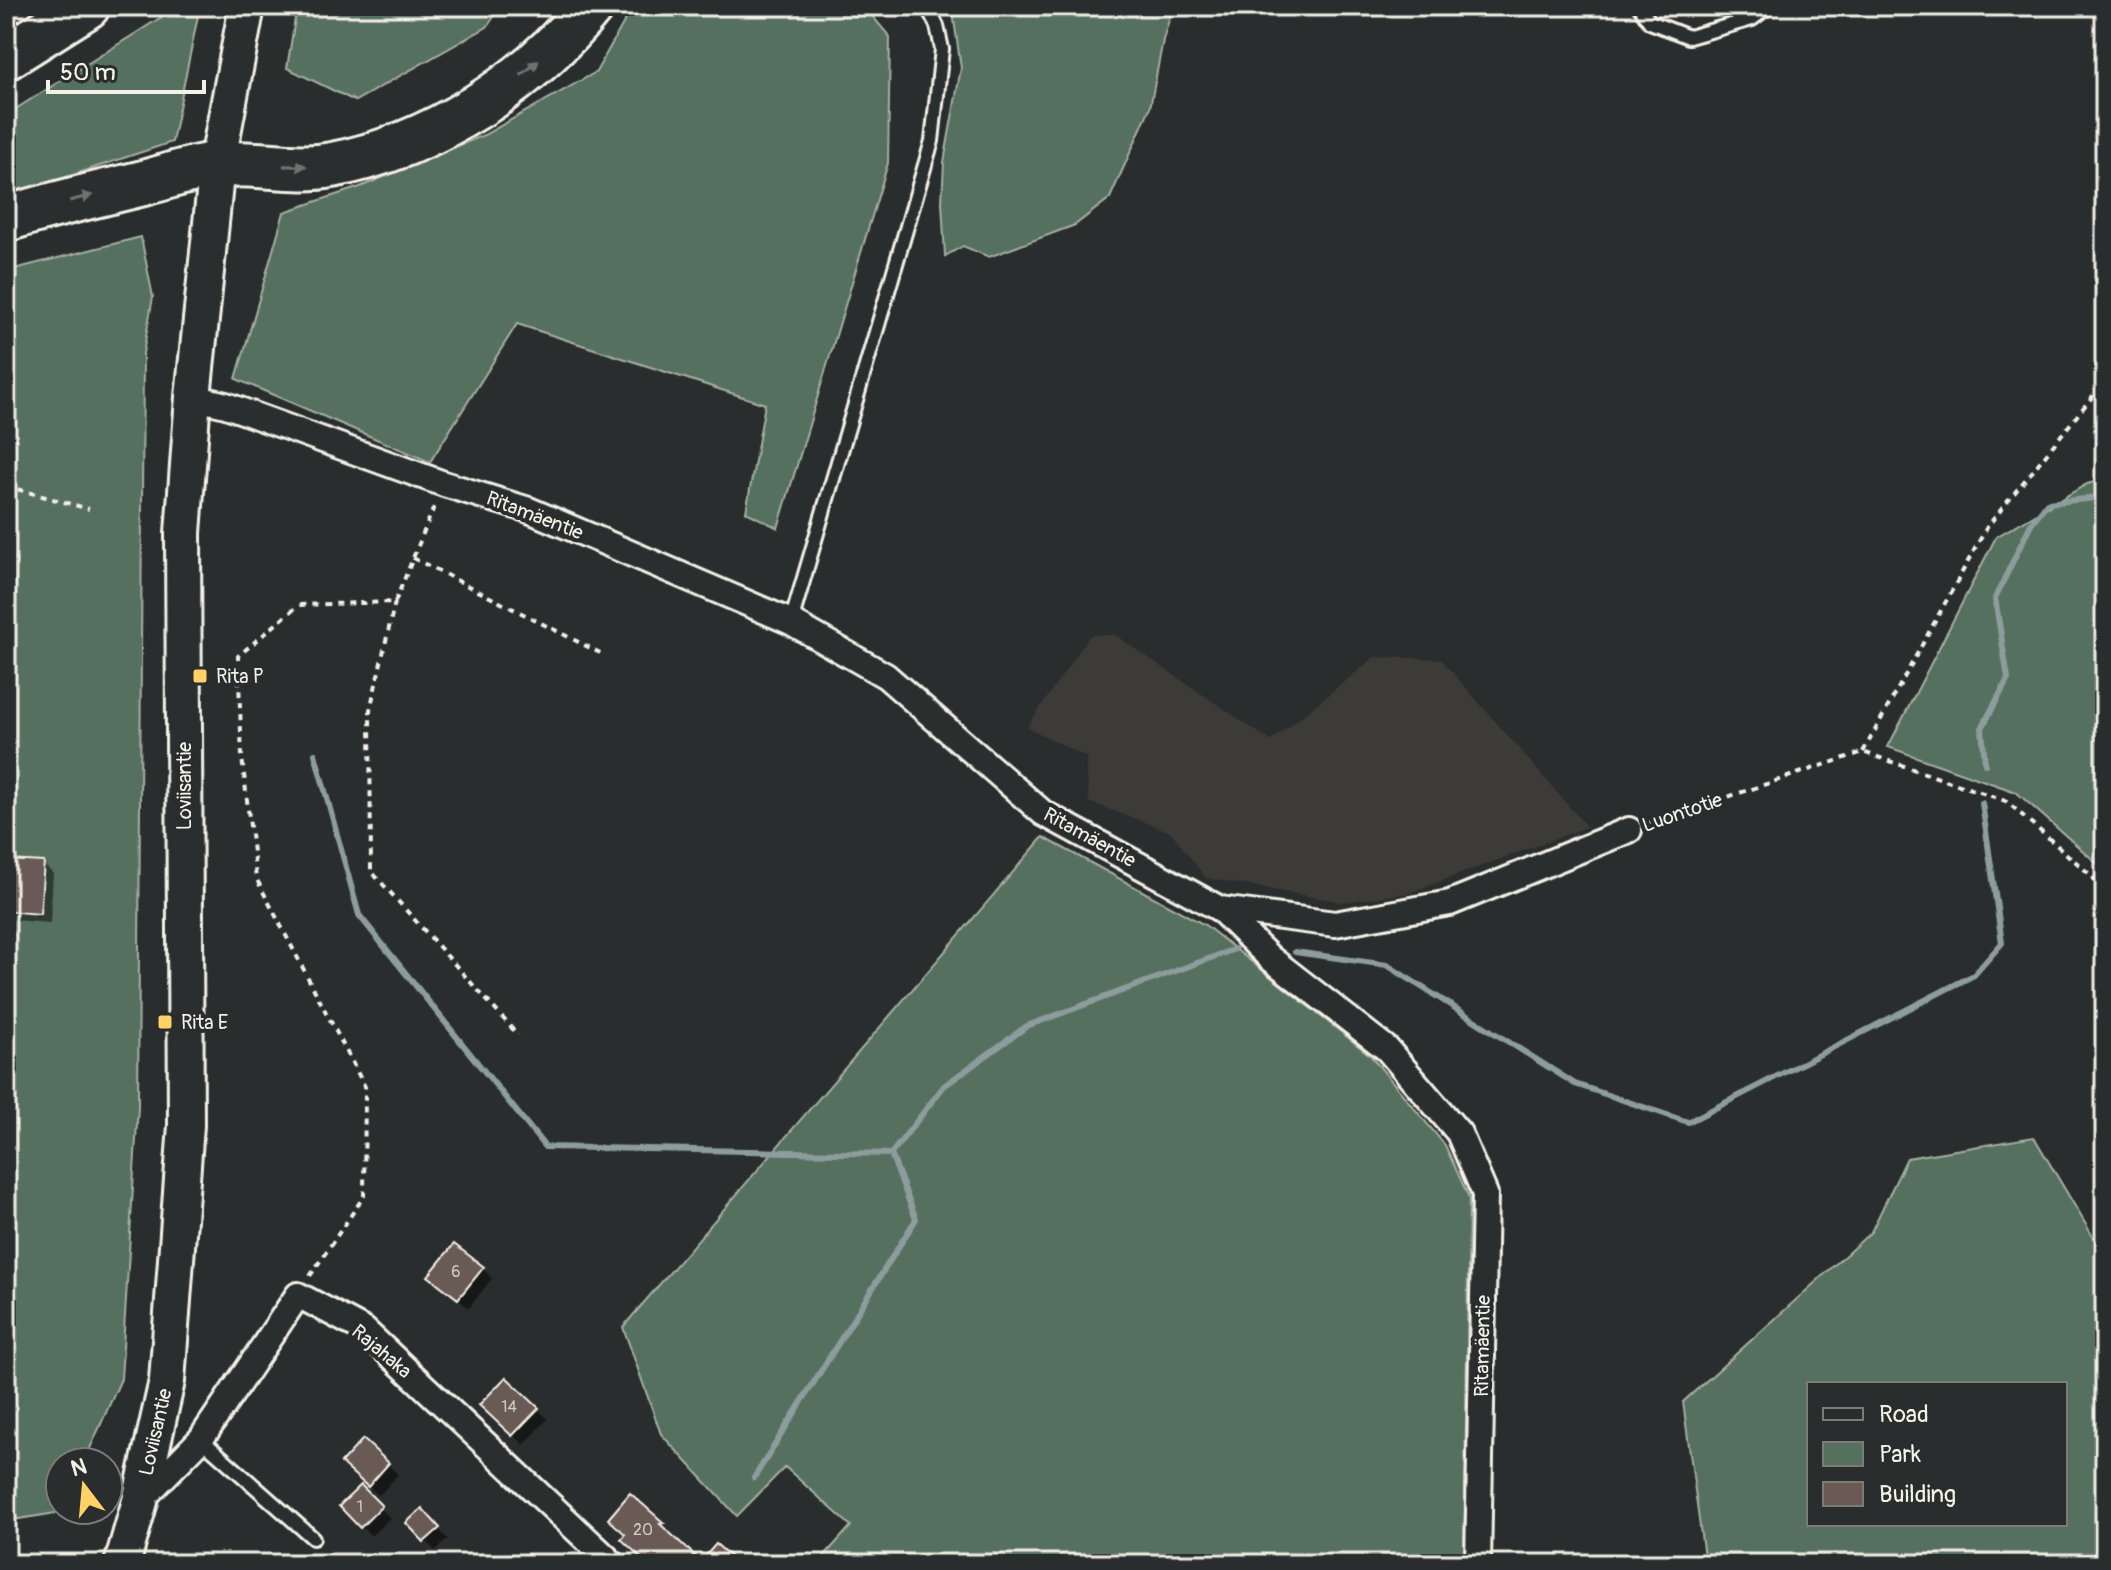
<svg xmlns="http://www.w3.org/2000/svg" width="2111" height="1570" font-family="Pangolin,sans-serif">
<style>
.built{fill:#3e3a39}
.green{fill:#56705e;stroke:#a5b0a3;stroke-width:2;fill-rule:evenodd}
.shadow{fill:#0007}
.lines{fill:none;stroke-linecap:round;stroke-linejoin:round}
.stream{stroke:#8d9d9e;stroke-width:6}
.building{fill:#6b5a54;stroke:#f4f1e8;stroke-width:2}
.lane-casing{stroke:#f4f1e8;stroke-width:18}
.street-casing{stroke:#f4f1e8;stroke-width:30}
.secondary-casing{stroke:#f4f1e8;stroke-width:40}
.highway-casing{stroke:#f4f1e8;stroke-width:50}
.path{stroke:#f4f1e8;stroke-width:4;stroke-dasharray:6 6;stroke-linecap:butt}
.lane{stroke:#2a2d2e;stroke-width:12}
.street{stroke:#2a2d2e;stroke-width:24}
.secondary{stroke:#2a2d2e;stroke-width:34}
.highway{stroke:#2a2d2e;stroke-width:44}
.oneway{fill:#71726f}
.poi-dot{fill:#ffd166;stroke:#2a2d2e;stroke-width:3}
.labels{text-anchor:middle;stroke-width:8;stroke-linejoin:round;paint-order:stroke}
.number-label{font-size:16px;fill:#d2cbc3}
.street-label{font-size:20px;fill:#f4f1e8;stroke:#2a2d2e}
.poi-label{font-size:20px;fill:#f4f1e8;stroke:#2a2d2e;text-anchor:start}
</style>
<rect width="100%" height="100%" fill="#2a2d2e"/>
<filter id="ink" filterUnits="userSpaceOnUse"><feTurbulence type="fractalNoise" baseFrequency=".0125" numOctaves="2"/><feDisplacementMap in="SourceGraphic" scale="16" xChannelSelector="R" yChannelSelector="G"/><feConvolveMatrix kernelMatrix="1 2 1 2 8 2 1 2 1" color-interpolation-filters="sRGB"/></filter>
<g filter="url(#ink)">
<polygon class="built" points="1090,635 1115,635 1271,741 1375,657 1441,659 1587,827 1409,893 1342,902 1206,878 1171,832 1089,802 1086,757 1027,727"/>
<g class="green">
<polygon points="179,6 200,6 172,142 6,197 6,115"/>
<polygon points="297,6 501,6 487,27 355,101 287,68"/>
<polygon points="633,6 864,6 890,37 888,163 778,528 746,512 765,404 517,324 430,462 236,379 284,212 360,187 484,135 596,72"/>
<polygon points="952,6 1173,6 1163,40 1150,108 1110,198 1075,225 989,257 963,246 945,256 942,202 944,162 961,68"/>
<polygon points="141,237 153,297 143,353 138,1107 121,1379 84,1462 60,1462 60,1510 63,1510 62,1512 6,1521 6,271"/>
<polygon points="2105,479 2105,876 2099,865 2016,792 1888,747 1996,537 2087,484"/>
<polygon points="1043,837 1205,925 1370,1055 1445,1145 1469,1198 1464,1564 817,1564 851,1526 785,1467 737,1516 661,1434 623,1327"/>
<path d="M 2034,1137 L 2105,1257 L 2105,1564 L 1705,1564 L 1683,1402 L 1871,1232 L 1907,1158 ZM 1809,1384 L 2065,1384 L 2065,1524 L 1809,1524 Z"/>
</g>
<g class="shadow">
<polygon points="43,864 53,874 50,923 14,920 6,912 6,886"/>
<polygon points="482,1268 492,1278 469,1308 441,1286"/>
<polygon points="506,1379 548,1419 524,1445 482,1405"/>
<polygon points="363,1442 398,1474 379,1496 354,1473"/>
<polygon points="361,1488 390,1518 371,1536 342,1506"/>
<polygon points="421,1511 448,1539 435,1551 409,1523"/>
</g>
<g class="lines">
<g class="stream">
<polyline points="315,754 359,915 545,1147 891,1154"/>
<polyline points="1985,764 1982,728 2008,679 1995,598 2031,524 2047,503 2105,497"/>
<polyline points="1295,952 1387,965 1575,1084 1688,1122 1974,975 2002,943 1982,803"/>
<polyline points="754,1478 916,1219 891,1154 944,1086 1027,1026 1235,949"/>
</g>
</g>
<g class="building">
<polygon points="6,860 44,862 40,914 6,911"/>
<polygon points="454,1244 484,1267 458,1299 428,1276"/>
<polygon points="506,1377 539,1408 512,1436 479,1405"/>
<polygon points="363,1439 389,1463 368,1487 341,1463"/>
<polygon points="361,1485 382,1506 360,1528 339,1506"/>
<polygon points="630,1493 664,1523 660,1524 701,1561 716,1544 739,1564 648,1564 621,1539 625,1534 608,1519"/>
<polygon points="422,1508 440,1528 424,1542 406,1523"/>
</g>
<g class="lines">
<g class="lane-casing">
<g id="lane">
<polyline points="1639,6 1650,22 1689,37 1752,19 1769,6"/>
<polyline points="791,622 932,141 942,49 937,26 927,6"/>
<polyline points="201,1439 313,1538"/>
</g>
</g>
<g class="street-casing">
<g id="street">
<polyline points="193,397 226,405 444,484 529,510 791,622 886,676 1043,813 1220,909 1270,958 1387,1049 1459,1133 1485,1194 1478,1564"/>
<polyline points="1220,909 1335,924 1450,903 1629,830"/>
<polyline points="140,1501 201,1439 298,1295 364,1330 613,1564"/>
</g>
</g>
<g class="secondary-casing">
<polyline id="secondary" points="122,1564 140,1501 167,1381 186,1125 183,533 193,397 217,165 247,6"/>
</g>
<g class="highway-casing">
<g id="highway">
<polyline points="6,57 87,6"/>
<path d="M 6,219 C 52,204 100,194 147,182 C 170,176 194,167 217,165 C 254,161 297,172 332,165 C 432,146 528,84 591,6"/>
</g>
</g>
<g class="path">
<polyline points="6,486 89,509"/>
<polyline points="413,558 604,655"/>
<polyline points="395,602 370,710 371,871 518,1035"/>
<polyline points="1863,752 1987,527 2105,381"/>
<polyline points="1649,823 1863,752 2006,801 2093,877 2105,899"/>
<polyline points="310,1276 364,1196 365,1087 256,878 242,757 238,656 299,605 395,602 436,502"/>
</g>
<use href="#lane" class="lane"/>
<use href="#street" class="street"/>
<use href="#secondary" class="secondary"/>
<use href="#highway" class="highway"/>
</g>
<defs><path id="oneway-solid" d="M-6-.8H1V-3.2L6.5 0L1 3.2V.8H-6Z" transform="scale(2)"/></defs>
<g class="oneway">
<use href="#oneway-solid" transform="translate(530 68) rotate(-39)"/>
<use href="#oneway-solid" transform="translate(295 166) rotate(1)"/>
<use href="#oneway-solid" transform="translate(81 198) rotate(-14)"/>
</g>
</g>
<g class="poi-dot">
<rect x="192" y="668" width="16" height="16" rx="4"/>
<rect x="157" y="1014" width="16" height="16" rx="4"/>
</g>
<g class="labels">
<g class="number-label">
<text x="456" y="1277">6</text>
<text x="509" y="1412">14</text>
<text x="360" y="1512">1</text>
<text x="643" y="1535">20</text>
</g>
<g class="street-label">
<text transform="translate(535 515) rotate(21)" y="7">Ritamäentie</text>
<text transform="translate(184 786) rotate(-90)" y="7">Loviisantie</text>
<text transform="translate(1682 812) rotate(-19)" y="7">Luontotie</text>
<text transform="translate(1090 837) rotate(29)" y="7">Ritamäentie</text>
<text transform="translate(1482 1346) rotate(-89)" y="7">Ritamäentie</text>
<text transform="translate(382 1351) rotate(40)" y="7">Rajahaka</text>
<text transform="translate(155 1432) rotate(-77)" y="7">Loviisantie</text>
</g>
<g class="poi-label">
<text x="216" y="683">Rita P</text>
<text x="181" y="1029">Rita E</text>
</g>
</g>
<rect width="2111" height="1570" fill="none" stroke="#2a2d2e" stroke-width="32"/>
<rect x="16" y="16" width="2079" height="1538" fill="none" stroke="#f4f1e8" stroke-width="3" filter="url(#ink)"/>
<rect x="1807" y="1382" width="260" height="144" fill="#2a2d2e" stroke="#7b7b78" stroke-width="2"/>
<rect x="1823" y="1408" width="40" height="12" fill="#2a2d2e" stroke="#7b7b78" stroke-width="2"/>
<text x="1879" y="1422" font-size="24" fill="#f4f1e8">Road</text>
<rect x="1823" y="1442" width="40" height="24" fill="#56705e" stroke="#7b7b78" stroke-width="2"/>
<text x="1879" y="1462" font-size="24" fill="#f4f1e8">Park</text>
<rect x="1823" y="1482" width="40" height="24" fill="#6b5a54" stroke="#7b7b78" stroke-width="2"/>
<text x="1879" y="1502" font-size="24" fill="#f4f1e8">Building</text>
<g transform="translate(84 1486) rotate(344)"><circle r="38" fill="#2a2d2e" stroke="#7b7b78" stroke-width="2"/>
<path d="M0-6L14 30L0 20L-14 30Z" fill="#ffd166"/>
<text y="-12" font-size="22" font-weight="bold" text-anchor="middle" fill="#f4f1e8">N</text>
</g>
<path d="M48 80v12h156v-12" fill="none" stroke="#f4f1e8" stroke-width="4"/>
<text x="60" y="80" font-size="24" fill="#f4f1e8" stroke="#2a2d2e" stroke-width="6" paint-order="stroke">50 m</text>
</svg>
